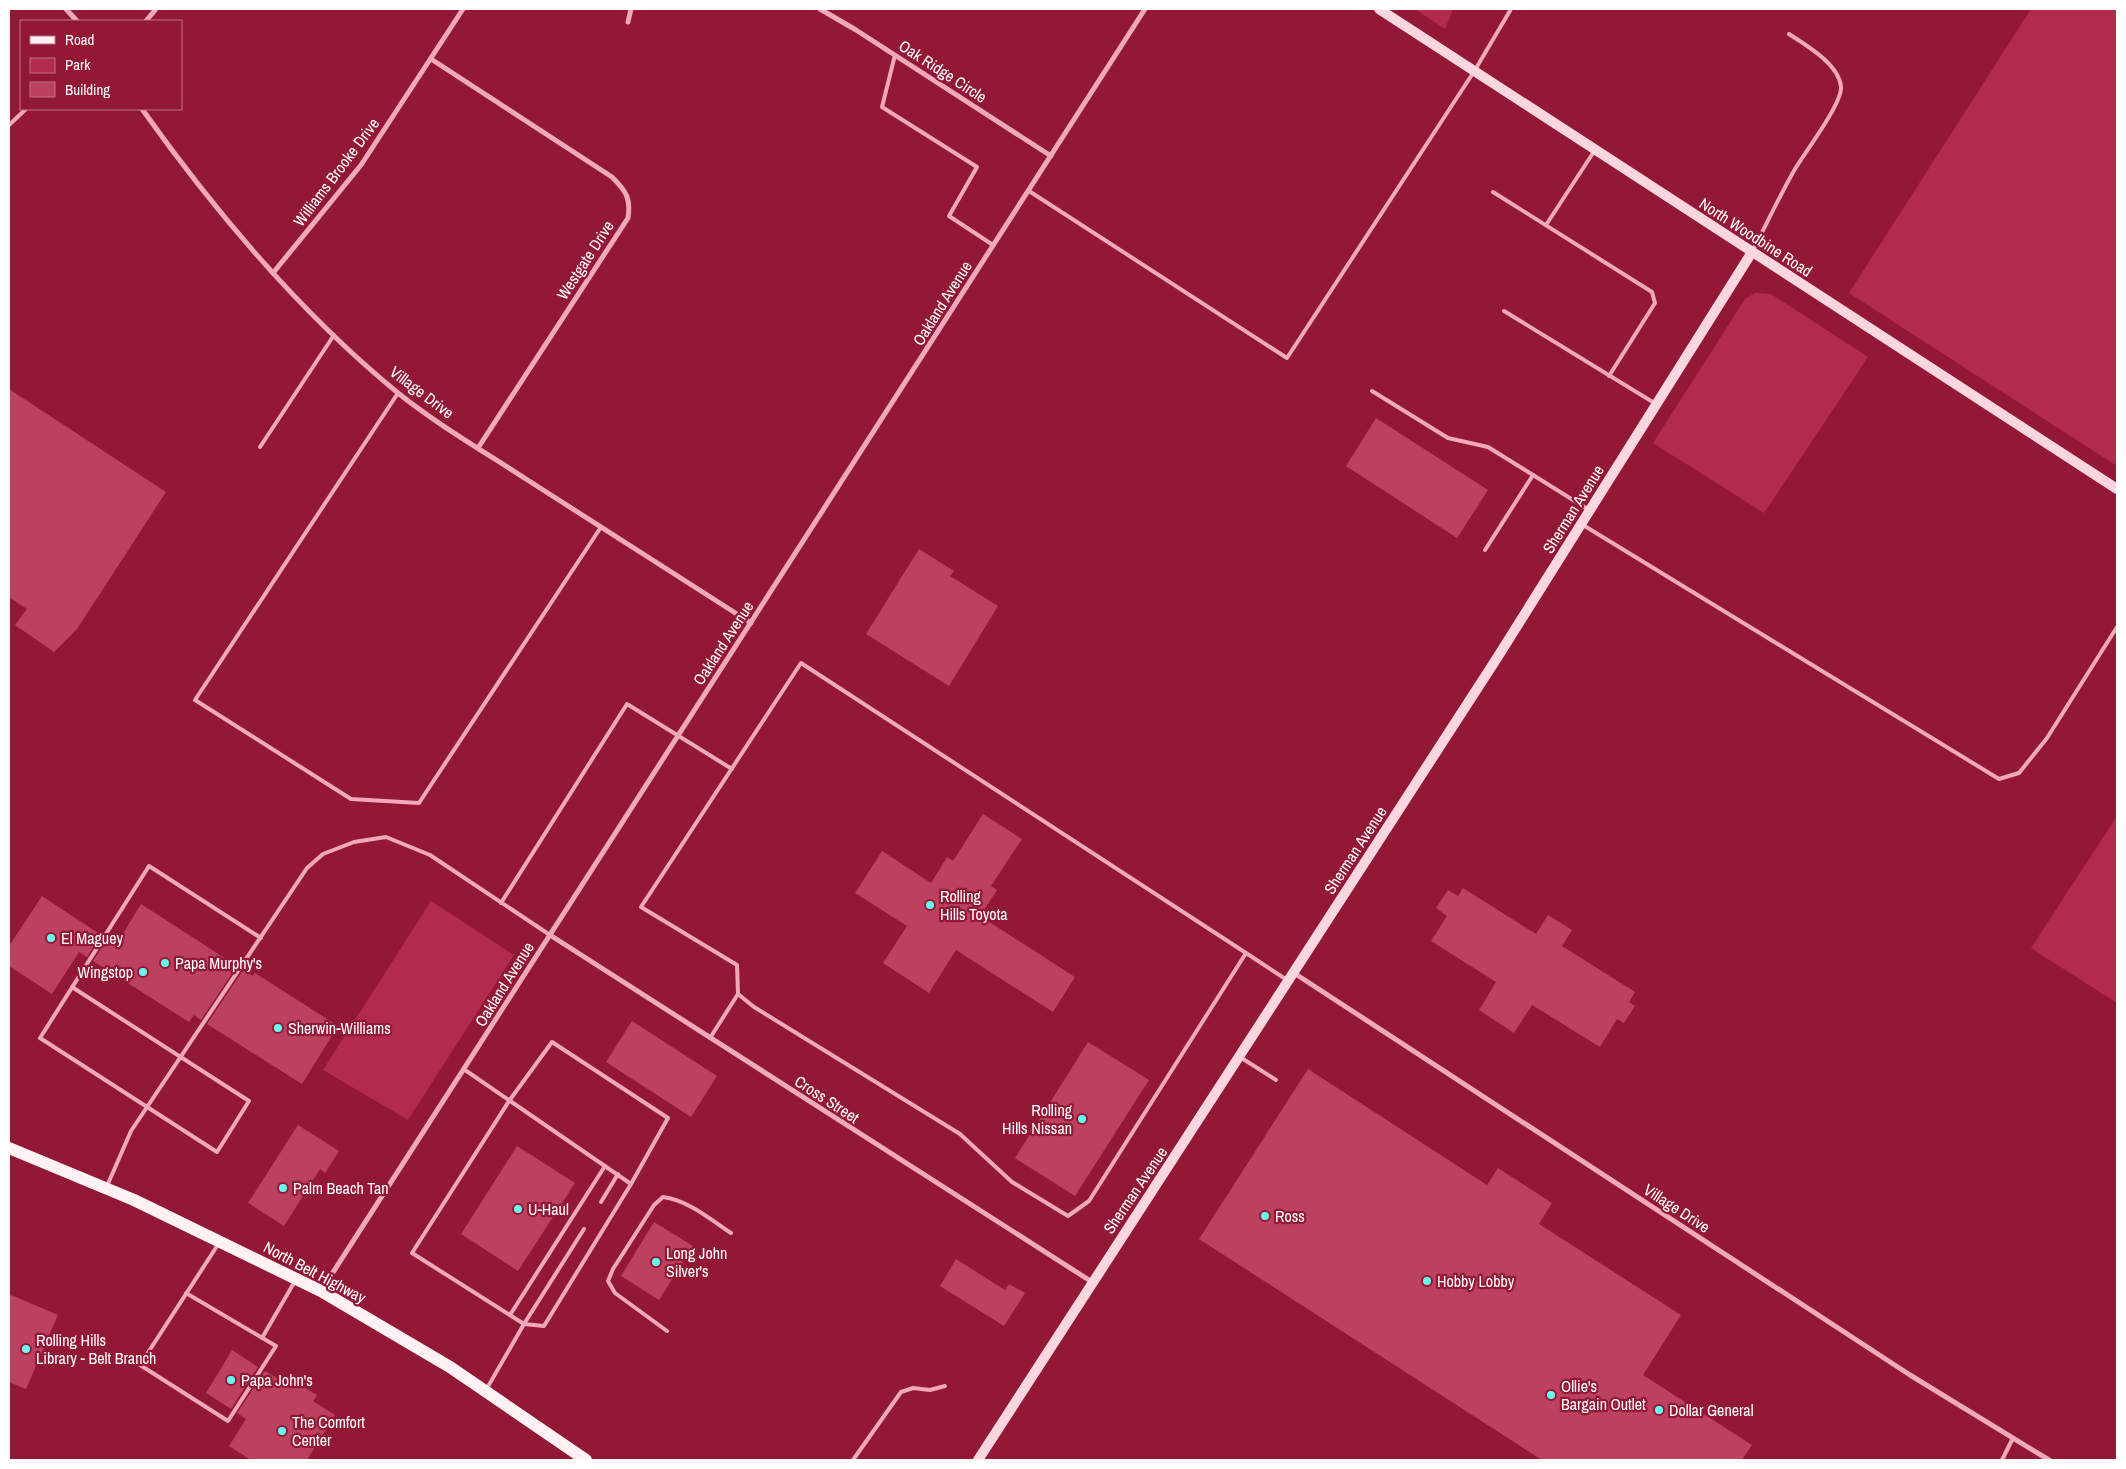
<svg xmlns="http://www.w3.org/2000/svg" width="2126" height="1469" font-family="'Archivo Narrow',sans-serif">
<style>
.green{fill:#b22b4d}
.building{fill:#bb415f}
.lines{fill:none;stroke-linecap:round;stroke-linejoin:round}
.lane{stroke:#f0a8bb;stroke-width:4}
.street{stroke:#f0a8bb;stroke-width:5}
.secondary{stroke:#fbd6df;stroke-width:10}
.primary{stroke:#fff1f4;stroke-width:12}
.poi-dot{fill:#67fff1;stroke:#931835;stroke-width:2}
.labels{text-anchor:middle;stroke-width:4.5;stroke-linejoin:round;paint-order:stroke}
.street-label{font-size:16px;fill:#fff;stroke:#931835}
.poi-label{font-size:16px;fill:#fff;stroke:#931835;text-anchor:start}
</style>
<rect width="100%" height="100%" fill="#931835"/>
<g class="green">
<polygon points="1415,9 1453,9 1445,29"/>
<polygon points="2031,9 2117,9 2117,466 1849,293"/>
<polygon points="1755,293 1771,294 1868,357 1764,513 1653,443 1745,299"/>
<polygon points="2117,816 2117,1003 2031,948"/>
<polygon points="431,901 514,955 408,1120 323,1070"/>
</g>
<g class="building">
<polygon points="9,389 166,492 77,629 54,652 15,625 27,609 9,597"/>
<polygon points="1376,418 1488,490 1457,538 1346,466"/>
<polygon points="919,549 954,571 950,576 998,606 949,686 866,634"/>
<polygon points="983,814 1022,839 991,886 997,890 980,916 1075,977 1053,1012 956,950 929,993 883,963 907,926 855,893 882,851 931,883 947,857 953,861"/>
<polygon points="1463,888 1536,934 1548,915 1572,930 1562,946 1635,992 1629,1002 1635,1006 1624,1023 1617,1019 1600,1047 1532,1005 1514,1033 1479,1010 1496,982 1431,941 1447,916 1436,908 1448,890 1458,896"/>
<polygon points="42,896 101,935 87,957 79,952 52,994 9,966 9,946"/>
<polygon points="141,904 237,966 201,1020 194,1015 189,1022 93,961 107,939 116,945"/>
<polygon points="243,970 253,976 255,973 338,1026 302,1084 207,1024"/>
<polygon points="632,1021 717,1076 691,1117 606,1062"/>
<polygon points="1088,1042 1149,1080 1075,1196 1015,1158"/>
<polygon points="1308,1069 1487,1185 1498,1168 1552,1203 1539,1224 1681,1315 1643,1375 1752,1445 1742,1460 1542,1460 1199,1239"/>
<polygon points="298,1125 339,1151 325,1173 320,1169 284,1226 248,1203"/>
<polygon points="517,1146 575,1183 518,1271 461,1234"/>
<polygon points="654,1222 693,1246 659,1300 621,1276"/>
<polygon points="956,1259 1005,1290 1009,1284 1025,1293 1004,1326 940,1286"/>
<polygon points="9,1294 58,1315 26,1389 9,1382"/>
<polygon points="232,1350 258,1367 231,1409 206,1393"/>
<polygon points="265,1371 294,1388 297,1383 317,1395 313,1401 335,1415 307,1460 251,1460 229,1446 246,1419 237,1413"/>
</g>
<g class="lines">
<g class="lane">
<polyline points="895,55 882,107 977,167 949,216 993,245"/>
<polyline points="9,125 26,109"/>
<polyline points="1029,191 1287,358 1475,70 1511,9"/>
<polyline points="1493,192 1652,292 1655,303 1609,376"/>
<polyline points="1546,225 1595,150"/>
<path d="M 1753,250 C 1767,223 1780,195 1795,169 C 1805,152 1842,104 1841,87 C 1839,64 1806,45 1789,34"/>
<polyline points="1504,311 1656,404"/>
<polyline points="1372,391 1448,438 1488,447 1589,510"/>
<polyline points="398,393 195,700 351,799 419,803 601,527"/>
<polyline points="260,447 334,335"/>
<polyline points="1583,525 1999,779 2019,773 2047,738 2117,627"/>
<polyline points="1485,550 1533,475"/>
<polyline points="501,903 627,704 732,769"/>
<polyline points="1246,953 1089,1201 1068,1216 1012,1182 960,1134 754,1007 738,994 737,965 641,907 801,663 1246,953 1287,980"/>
<polyline points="72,987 249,1101 217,1152 40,1038 149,866 261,938"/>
<polyline points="710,1038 738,994"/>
<polyline points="1240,1057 1276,1080"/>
<polyline points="465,1070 631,1184 544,1326 524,1324 486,1390"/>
<polyline points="107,1186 131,1131 307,868 323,854 354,842 386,837 430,855 550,935"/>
<polyline points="601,1202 618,1174"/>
<polyline points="584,1229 524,1324 412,1253 509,1101 552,1042 668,1118 631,1184"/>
<polyline points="186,1293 276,1346 228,1421 140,1365 219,1243"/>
<polyline points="510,1315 605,1166"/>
<path d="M 667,1331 L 615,1293 L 608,1281 L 613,1269 L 654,1205 L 663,1197 C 688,1200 711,1220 731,1233"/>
<polyline points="262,1338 295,1281"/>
<polyline points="853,1460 901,1392 913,1388 930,1390 945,1386"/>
<polyline points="2002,1460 2013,1438"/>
</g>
<g class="street">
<polyline points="66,9 77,21"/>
<polyline points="820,9 856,30 1051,156"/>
<polyline points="146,21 156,9"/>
<polyline points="628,22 631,9"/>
<path d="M 431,59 L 612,177 C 626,191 631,198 628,218 L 478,448"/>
<path d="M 142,109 C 216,213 299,312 398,393 C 438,425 483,451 526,479 C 601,527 676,575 751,623"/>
<polyline points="273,273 361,165 463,9"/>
<polyline points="550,935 1092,1282"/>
<polyline points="1294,973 1910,1375 2049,1460"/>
<polyline points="321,1291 1145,9"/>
</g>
<g class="secondary">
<polyline points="1379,9 2117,489"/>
<polyline points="978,1460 1497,658 1752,252"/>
</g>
<polyline class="primary" points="9,1148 134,1200 321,1291 450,1367 586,1460"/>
</g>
<g class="poi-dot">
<circle cx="930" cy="905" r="5"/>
<circle cx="51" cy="938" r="5"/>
<circle cx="165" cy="963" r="5"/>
<circle cx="143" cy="972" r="5"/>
<circle cx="278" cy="1028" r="5"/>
<circle cx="1082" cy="1119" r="5"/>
<circle cx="283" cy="1188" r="5"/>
<circle cx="518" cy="1209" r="5"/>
<circle cx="1265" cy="1216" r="5"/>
<circle cx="656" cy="1262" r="5"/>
<circle cx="1427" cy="1281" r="5"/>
<circle cx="26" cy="1349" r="5"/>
<circle cx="231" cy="1380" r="5"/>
<circle cx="1551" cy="1395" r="5"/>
<circle cx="1659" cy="1410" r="5"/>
<circle cx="282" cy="1431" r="5"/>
</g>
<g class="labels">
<g class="street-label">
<text transform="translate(943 71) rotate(33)" y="6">Oak Ridge Circle</text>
<text transform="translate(336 172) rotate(-53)" y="6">Williams Brooke Drive</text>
<text transform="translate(1756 237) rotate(33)" y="6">North Woodbine Road</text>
<text transform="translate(585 260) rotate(-57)" y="6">Westgate Drive</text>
<text transform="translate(942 303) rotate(-58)" y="6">Oakland Avenue</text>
<text transform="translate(422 392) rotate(37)" y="6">Village Drive</text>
<text transform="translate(1573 509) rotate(-58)" y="6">Sherman Avenue</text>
<text transform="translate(723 643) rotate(-57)" y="6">Oakland Avenue</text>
<text transform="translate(1355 850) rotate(-57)" y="6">Sherman Avenue</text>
<text transform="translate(504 984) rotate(-58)" y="6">Oakland Avenue</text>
<text transform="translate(827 1099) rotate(33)" y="6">Cross Street</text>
<text transform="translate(1135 1190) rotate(-56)" y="6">Sherman Avenue</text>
<text transform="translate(1677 1208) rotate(33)" y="6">Village Drive</text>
<text transform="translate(315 1272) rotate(28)" y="6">North Belt Highway</text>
</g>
<g class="poi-label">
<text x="940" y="902">Rolling<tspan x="940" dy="18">Hills Toyota</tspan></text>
<text x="61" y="944">El Maguey</text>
<text x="175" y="969">Papa Murphy's</text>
<text x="133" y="978" text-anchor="end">Wingstop</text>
<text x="288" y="1034">Sherwin-Williams</text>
<text x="1072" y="1116" text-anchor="end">Rolling<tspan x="1072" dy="18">Hills Nissan</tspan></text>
<text x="293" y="1194">Palm Beach Tan</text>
<text x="528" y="1215">U-Haul</text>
<text x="1275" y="1222">Ross</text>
<text x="666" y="1259">Long John<tspan x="666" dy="18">Silver's</tspan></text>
<text x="1437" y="1287">Hobby Lobby</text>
<text x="36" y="1346">Rolling Hills<tspan x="36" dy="18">Library - Belt Branch</tspan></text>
<text x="241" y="1386">Papa John's</text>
<text x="1561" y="1392">Ollie's<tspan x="1561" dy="18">Bargain Outlet</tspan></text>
<text x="1669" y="1416">Dollar General</text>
<text x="292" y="1428">The Comfort<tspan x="292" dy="18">Center</tspan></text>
</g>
</g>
<rect width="2126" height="1469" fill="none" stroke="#ffffff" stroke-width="20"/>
<rect x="20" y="20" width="162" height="90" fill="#931835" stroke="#be7486"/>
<rect x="30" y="36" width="25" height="8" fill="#fff1f4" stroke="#be7486"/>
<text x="65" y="45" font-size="15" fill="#ffffff">Road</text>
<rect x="30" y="58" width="25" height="15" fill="#b22b4d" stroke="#be7486"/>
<text x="65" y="70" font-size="15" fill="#ffffff">Park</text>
<rect x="30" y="82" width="25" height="15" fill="#bb415f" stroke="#be7486"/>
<text x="65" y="95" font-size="15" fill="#ffffff">Building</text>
</svg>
